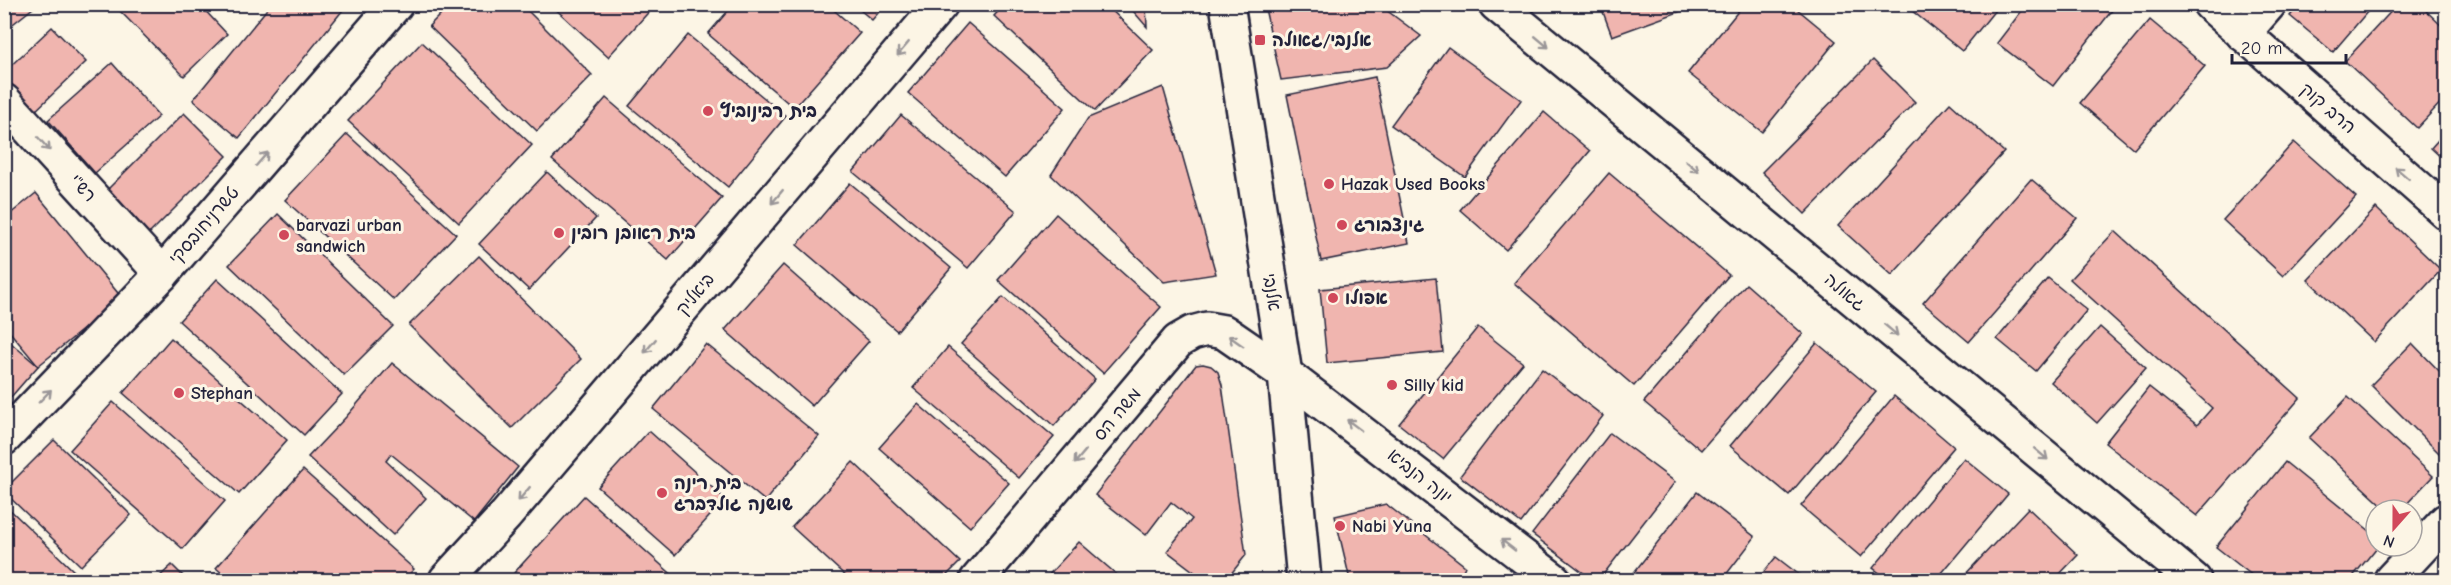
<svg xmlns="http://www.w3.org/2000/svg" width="2451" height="585" font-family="'Comic Neue','Playpen Sans Hebrew',sans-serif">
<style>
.building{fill:#f0b5af;stroke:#22223b;stroke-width:1.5}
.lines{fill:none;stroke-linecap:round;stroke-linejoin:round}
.minor-casing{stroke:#22223b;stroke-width:38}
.minor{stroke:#fcf5e5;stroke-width:33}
.oneway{stroke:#9a9698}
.poi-dot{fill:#d1495b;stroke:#fcf5e5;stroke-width:2}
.labels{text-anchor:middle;stroke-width:6;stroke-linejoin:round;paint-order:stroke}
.poi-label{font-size:18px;font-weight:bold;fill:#22223b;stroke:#fcf5e5;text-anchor:start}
.street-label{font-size:18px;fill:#22223b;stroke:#fcf5e5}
</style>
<rect width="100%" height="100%" fill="#fcf5e5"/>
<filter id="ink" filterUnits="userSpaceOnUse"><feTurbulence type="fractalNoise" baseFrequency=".0167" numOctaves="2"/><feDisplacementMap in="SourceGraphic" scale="12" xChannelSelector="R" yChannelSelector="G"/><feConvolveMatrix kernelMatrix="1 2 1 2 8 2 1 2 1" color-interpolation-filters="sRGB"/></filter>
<g filter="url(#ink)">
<g class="building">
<polygon points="4,4 38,4 4,31"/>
<polygon points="125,4 199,4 227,34 184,76 119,10"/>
<polygon points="271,4 347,5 239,138 193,100"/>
<polygon points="451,4 521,4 592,75 537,131 429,26"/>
<polygon points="550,4 654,4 655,5 608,57"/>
<polygon points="734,4 827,4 860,33 794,108 708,34"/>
<polygon points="853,4 886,4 872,20"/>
<polygon points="1005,4 1105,4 1153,50 1095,111 994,16"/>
<polygon points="1127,4 1146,4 1147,27"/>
<polygon points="1264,4 1378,4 1421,36 1387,67 1281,80"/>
<polygon points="1600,4 1698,4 1698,5 1612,36"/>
<polygon points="1744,4 1791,4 1836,41 1762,132 1688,73"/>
<polygon points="1907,4 2000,4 1962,51 1906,6"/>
<polygon points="2027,4 2117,4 2053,86 1997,43"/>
<polygon points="2300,4 2374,4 2333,52 2290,16"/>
<polygon points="2398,4 2419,4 2446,30 2446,97 2417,128 2345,61"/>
<polygon points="2150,20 2205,66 2134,149 2080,103"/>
<polygon points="968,23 1065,108 1005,177 908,93"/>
<polygon points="52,27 86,62 31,115 4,87 4,72"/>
<polygon points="688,35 786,116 728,187 629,106"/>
<polygon points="422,42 532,145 459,223 348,121"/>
<polygon points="1448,47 1521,100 1465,177 1391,125"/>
<polygon points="1873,60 1915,102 1805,214 1762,172"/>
<polygon points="112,63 159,116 95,173 48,120"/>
<polygon points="1375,77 1409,243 1321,261 1287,95"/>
<polygon points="1163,87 1216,274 1164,282 1051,175 1088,118"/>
<polygon points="606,98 722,198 668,260 552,160"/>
<polygon points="1950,103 2004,152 1892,275 1838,226"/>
<polygon points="1544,112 1590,151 1506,250 1460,210"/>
<polygon points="184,113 227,156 148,235 105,192"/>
<polygon points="901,115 1016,211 968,268 853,172"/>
<polygon points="2446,131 2446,162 2431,148"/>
<polygon points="347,134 456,234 394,300 285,200"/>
<polygon points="2294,142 2356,197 2283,276 2223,220"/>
<polygon points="547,172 596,218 529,290 479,244"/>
<polygon points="1609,173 1729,275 1634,386 1514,283"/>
<polygon points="2031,179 2077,218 1969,342 1923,303"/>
<polygon points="850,183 951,268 897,331 797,245"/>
<polygon points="36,193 122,298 38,366 4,325 4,219"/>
<polygon points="2376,208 2441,270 2374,342 2308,280"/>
<polygon points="278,214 393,326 344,375 229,265"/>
<polygon points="1056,214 1161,307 1103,373 998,280"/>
<polygon points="2115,231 2300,398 2197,516 2105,443 2149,387 2197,425 2212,408 2070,279"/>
<polygon points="479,256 581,359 512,428 409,325"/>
<polygon points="783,265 869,341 812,406 725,330"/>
<polygon points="1436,278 1443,352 1327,363 1320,289"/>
<polygon points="2048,278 2087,310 2036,371 1997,339"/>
<polygon points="217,279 342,394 304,435 179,321"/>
<polygon points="1746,284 1803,334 1701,450 1644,402"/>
<polygon points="1003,297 1095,379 1054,426 961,344"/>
<polygon points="1478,327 1523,363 1443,459 1399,424"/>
<polygon points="2100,327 2146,368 2097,423 2051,382"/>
<polygon points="4,337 38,366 4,405"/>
<polygon points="171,338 287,440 239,494 123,393"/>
<polygon points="1817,343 1876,392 1789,495 1730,446"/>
<polygon points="2412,343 2446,378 2446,460 2371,385"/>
<polygon points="706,344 819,436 765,501 653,409"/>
<polygon points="948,347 1054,437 1019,478 913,388"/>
<polygon points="392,363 518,467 474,522 391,454 386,461 426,498 393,535 308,457 346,417"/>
<polygon points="1203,364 1211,366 1218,372 1222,385 1246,555 1226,580 1205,580 1167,551 1192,519 1171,502 1146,535 1095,495 1196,365"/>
<polygon points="1542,369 1603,416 1521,523 1460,476"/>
<polygon points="1894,396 1954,447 1861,557 1801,506"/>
<polygon points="2348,397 2433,476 2401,510 2387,510 2309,438"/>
<polygon points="113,402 225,501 183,549 70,450"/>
<polygon points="918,404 1009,483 970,527 879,448"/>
<polygon points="649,431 725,499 675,555 598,487"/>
<polygon points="1610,433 1675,482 1599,580 1593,580 1532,534"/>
<polygon points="54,440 131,515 81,566 4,492 4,490"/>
<polygon points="1964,458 2008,494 1936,580 1889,580 1873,568"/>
<polygon points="853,462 960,562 942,580 850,580 792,527"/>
<polygon points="2285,462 2376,536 2376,546 2378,546 2350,580 2258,580 2216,547"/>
<polygon points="303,470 414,569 404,580 230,580 216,568"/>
<polygon points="1697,492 1755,537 1722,580 1628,580"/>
<polygon points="584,496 678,580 522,580 514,573"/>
<polygon points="4,504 76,573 68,580 4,580"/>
<polygon points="1386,504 1465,566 1459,580 1350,580 1335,516"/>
<polygon points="2028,508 2078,555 2054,580 1960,580"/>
<polygon points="1079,542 1123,580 1044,580"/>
<polygon points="1776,557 1806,580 1757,580"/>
<polygon points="172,565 187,580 156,580"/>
</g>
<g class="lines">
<g class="minor-casing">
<g id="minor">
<polyline points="1227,4 1285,374 1304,580"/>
<polyline points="1496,4 2194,580"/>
<polyline points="2210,4 2446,212"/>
<polyline points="2243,34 2269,4"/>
<polyline points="4,101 162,274"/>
<polyline points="4,438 162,274 396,4"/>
<polyline points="446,580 506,515 941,4"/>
<polyline points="977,580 1178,341 1192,333 1207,329 1224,332 1285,374 1554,580"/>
<polyline points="2391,580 2446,521"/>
</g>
</g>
<use href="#minor" class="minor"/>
</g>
<defs><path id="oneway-shaft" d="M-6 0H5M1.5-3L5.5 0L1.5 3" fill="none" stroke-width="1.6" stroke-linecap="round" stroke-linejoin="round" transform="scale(1.5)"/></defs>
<g class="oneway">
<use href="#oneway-shaft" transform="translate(1542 42) rotate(40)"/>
<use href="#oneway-shaft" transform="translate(903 49) rotate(130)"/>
<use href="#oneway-shaft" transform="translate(44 144) rotate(48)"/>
<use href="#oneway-shaft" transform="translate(262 159) rotate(-49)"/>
<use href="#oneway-shaft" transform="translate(1692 166) rotate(40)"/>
<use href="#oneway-shaft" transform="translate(2402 173) rotate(-139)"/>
<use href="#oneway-shaft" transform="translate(777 197) rotate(130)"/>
<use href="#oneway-shaft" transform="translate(1891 330) rotate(40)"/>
<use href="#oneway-shaft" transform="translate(1236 341) rotate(-145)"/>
<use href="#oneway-shaft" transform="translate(650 346) rotate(130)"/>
<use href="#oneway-shaft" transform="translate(45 396) rotate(-46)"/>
<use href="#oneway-shaft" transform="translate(1354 425) rotate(-143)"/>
<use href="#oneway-shaft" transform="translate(2041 454) rotate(40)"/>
<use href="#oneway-shaft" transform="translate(1080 457) rotate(130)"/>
<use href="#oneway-shaft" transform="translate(524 494) rotate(130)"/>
<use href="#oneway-shaft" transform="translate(1508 545) rotate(-142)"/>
</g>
</g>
<g class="poi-dot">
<rect x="1254" y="34" width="12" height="12" rx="3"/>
<circle cx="708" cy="111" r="6"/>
<circle cx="1329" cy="184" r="6"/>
<circle cx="1342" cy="225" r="6"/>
<circle cx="559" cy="233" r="6"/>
<circle cx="284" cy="235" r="6"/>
<circle cx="1333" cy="298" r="6"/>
<circle cx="1392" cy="385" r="6"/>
<circle cx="179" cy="393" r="6"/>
<circle cx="662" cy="493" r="6"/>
<circle cx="1340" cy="526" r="6"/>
</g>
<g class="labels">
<g class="poi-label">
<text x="1272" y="46">אלנבי/גאולה</text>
<text x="720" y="117">בית רבינוביץ</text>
<text x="1341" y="190">Hazak Used Books</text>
<text x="296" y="231">barvazi urban<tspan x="296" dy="21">sandwich</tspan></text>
<text x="1354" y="231">גינצבורג</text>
<text x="571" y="239">בית ראובן רובין</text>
<text x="1345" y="304">אפולו</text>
<text x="1404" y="391">Silly kid</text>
<text x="191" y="399">Stephan</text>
<text x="674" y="489">בית רינה<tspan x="674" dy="21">שושנה גולדברג</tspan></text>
<text x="1352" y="532">Nabi Yuna</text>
</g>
<g class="street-label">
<text transform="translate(2328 108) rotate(41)" y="6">הרב קוק</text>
<text transform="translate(83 188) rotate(48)" y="6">רש"י</text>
<text transform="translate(204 225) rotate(-49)" y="6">טשרניחובסקי</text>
<text transform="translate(1272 292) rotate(81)" y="6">אלנבי</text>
<text transform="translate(1845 292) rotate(40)" y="6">גאולה</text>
<text transform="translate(695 294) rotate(-50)" y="6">ביאליק</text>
<text transform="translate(1117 414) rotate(-50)" y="6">משה הס</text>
<text transform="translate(1420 476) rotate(38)" y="6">יונה הנביא</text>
</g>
</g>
<rect width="2451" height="585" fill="none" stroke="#fcf5e5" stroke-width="24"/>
<rect x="12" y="12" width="2427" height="561" fill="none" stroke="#22223b" stroke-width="2" filter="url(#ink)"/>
<g transform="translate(2394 528) rotate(201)"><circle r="28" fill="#fcf5e5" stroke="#a5a1a1" stroke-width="1.5"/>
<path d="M0-4.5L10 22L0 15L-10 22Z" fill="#d1495b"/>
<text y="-9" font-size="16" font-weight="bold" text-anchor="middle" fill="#22223b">N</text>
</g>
<path d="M2232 54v9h114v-9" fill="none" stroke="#22223b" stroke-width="3"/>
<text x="2241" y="54" font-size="18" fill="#22223b" stroke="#fcf5e5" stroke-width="4.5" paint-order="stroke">20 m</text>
</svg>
